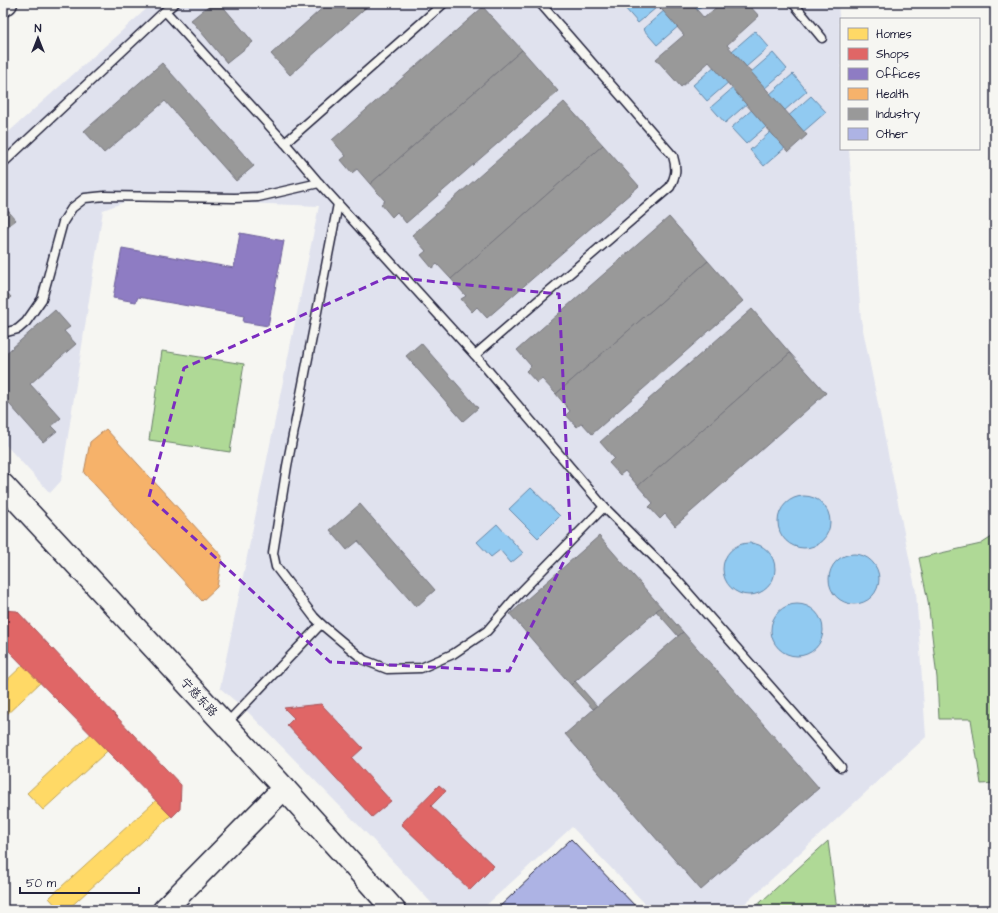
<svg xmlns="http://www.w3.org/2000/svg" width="998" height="913" font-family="'Architects Daughter','LXGW WenKai TC',sans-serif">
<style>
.built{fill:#e0e2ee}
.green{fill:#afd996;stroke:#687e68}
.water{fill:#91caf1;stroke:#6587a8}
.homes{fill:#ffd966;stroke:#bda259}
.shops{fill:#e06666;stroke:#a75259}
.offices{fill:#8e7cc3;stroke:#6e619a}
.health{fill:#f6b26b;stroke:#b6875d}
.industry{fill:#999;stroke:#75757d}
.building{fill:#adb3e4;stroke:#22223b}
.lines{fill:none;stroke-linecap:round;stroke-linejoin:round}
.lane-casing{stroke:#22223b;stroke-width:11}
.secondary-casing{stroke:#22223b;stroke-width:25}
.primary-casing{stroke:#22223b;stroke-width:25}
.lane{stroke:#f6f6f2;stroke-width:8}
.secondary{stroke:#f6f6f2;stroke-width:22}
.primary{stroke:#f6f6f2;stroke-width:22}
.marked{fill:none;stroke:#7b2cbf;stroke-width:3;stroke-dasharray:8 5;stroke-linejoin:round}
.labels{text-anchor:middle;stroke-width:4;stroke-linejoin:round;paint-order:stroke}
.street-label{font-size:12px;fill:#22223b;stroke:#f6f6f2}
</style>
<rect width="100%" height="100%" fill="#f6f6f2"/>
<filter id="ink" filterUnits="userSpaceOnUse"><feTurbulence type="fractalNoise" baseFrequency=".025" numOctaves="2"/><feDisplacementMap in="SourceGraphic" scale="8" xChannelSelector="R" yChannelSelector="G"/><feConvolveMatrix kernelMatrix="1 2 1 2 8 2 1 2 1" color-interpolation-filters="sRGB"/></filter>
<g filter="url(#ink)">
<polygon class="built" points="153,3 838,3 841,40 841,149 849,149 861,320 916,592 926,737 738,910 651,910 572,827 481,910 438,910 373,840 248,712 220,688 319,206 133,199 103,210 61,481 50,493 3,442 3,137"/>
<g class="green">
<polygon points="162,351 244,364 230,452 149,440"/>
<polygon points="995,535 995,783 981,784 971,719 939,719 937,678 928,601 919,558 981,544"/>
<polygon points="828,841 837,910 752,910"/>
</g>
<g class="water">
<polygon points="629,3 662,3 638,23 624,7"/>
<polygon points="673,3 705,3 657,45 643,29"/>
<polygon points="755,31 769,47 707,101 693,85"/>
<polygon points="773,53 787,69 725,123 711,107"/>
<polygon points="793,74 807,91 746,144 731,128"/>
<polygon points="811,96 826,112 764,166 750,150"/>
<polygon points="531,488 560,516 538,538 509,509"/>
<circle cx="804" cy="522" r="26"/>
<polygon points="497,524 523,553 511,563 500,550 491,557 477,542"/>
<circle cx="749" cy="569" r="26"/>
<circle cx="854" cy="579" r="25"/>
<circle cx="797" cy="630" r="26"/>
</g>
<g class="homes">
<polygon points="45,644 62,662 3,718 3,684"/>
<polygon points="111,715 128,732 43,810 27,793"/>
<polygon points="164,793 178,809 67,910 60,910 49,898"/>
</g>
<g class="shops">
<polygon points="3,610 17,611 181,785 180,809 172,817 7,649 3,649"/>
<polygon points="321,704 363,748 352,758 391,801 372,817 287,725 294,718 284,708"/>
<polygon points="439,785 446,791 431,806 494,866 470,890 401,824"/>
</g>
<polygon class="offices" points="240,233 284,241 268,326 243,322 244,316 138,297 136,302 113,298 122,248 234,268"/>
<polygon class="health" points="106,429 222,556 217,587 202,601 84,473 90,442"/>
<g class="industry">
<polygon points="212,3 220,3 253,42 227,63 191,20"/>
<polygon points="328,3 371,3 290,75 271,54"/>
<polygon points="656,3 691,3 704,18 721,3 747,3 759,16 727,45 807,135 788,152 709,62 681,87 656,59 684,35"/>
<polygon points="483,7 522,50 370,184 357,169 352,173 341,160 346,156 332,140"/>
<polygon points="522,50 558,91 406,223 397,212 392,217 381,204 385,201 370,184"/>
<polygon points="162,63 254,166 236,181 165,101 104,153 84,131"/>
<polygon points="564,102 603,145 451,279 437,264 432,268 421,255 426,251 412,235"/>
<polygon points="603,145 639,186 487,318 477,307 472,312 461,299 466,296 451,279"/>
<polygon points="3,205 16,220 3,230"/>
<polygon points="669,217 708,261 556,394 542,379 537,383 526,371 531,366 517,350"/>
<polygon points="708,261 743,301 592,434 582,423 577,427 566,415 570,411 556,394"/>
<polygon points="3,288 11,297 3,303 7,308 3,312"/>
<polygon points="752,309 790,353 638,486 625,471 620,475 609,463 614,458 600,442"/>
<polygon points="55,310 70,327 64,331 76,344 30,384 61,418 52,426 57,431 43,442 3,397 3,356"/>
<polygon points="421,343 478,408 463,421 406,356"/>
<polygon points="790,353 826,393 675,526 665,514 660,519 649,507 653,503 638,486"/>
<polygon points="360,504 435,590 416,607 358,541 347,550 330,530"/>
<polygon points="599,536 661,607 571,685 510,614"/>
<polygon points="661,607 683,632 678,636 656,611"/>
<polygon points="683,632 819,788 701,890 565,734"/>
<polygon points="575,681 597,706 593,709 571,685"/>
</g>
<polygon class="building" points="571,839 639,910 496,910"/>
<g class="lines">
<g class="lane-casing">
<g id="lane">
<polyline points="793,3 822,38"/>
<polyline points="165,11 285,143 319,183 475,355 604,507 676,579 841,767"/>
<polyline points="285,143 444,3"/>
<polyline points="3,163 165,11 175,3"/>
<polyline points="338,204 287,466 273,553 276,567 314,617 321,624 364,660 387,669 421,668 453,654 487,631 517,596 604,507"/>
<polyline points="3,333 18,329 26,322 42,299 63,222 72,208 85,198 105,196 235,198 258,197 319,183"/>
<path d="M 475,355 L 670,187 C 676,175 677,169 673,156 L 540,3"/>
<polyline points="226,724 321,624"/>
</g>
</g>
<g class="secondary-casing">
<g id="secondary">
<polyline points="3,485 284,788 394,910"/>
<polyline points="164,910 284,788"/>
</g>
</g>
<g class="primary-casing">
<polyline id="primary" points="3,5 6,3"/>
</g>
<use href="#lane" class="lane"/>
<use href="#secondary" class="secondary"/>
<use href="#primary" class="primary"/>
</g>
</g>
<path class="marked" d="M 388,277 L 559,294 L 571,547 L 509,671 L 330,662 L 149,497 L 184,368 Z"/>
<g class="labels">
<g class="street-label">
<text transform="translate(199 697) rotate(47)" y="4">宁慈东路</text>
</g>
</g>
<rect width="998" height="913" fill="none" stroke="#f6f6f2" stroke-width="16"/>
<rect x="8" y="8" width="982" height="897" fill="none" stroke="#22223b" stroke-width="1.5" filter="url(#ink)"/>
<rect x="840" y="18" width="140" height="132" fill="#f6f6f2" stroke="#a1a1a9"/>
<rect x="848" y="28" width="20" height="12" fill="#ffd966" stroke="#a1a1a9"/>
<text x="876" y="38" font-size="12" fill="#22223b">Homes</text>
<rect x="848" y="48" width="20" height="12" fill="#e06666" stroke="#a1a1a9"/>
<text x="876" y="58" font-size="12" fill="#22223b">Shops</text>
<rect x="848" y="68" width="20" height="12" fill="#8e7cc3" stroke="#a1a1a9"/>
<text x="876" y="78" font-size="12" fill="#22223b">Offices</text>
<rect x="848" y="88" width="20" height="12" fill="#f6b26b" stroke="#a1a1a9"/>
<text x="876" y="98" font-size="12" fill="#22223b">Health</text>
<rect x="848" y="108" width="20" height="12" fill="#999999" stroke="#a1a1a9"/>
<text x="876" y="118" font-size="12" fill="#22223b">Industry</text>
<rect x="848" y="128" width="20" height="12" fill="#adb3e4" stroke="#a1a1a9"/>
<text x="876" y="138" font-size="12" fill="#22223b">Other</text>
<g transform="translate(38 38)" stroke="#f6f6f2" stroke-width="3" paint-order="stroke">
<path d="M0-3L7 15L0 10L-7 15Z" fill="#22223b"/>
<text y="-6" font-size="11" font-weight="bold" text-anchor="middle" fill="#22223b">N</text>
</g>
<path d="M20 887v6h119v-6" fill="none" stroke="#22223b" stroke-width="2"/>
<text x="26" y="887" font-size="12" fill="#22223b" stroke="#f6f6f2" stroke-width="3" paint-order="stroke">50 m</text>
</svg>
